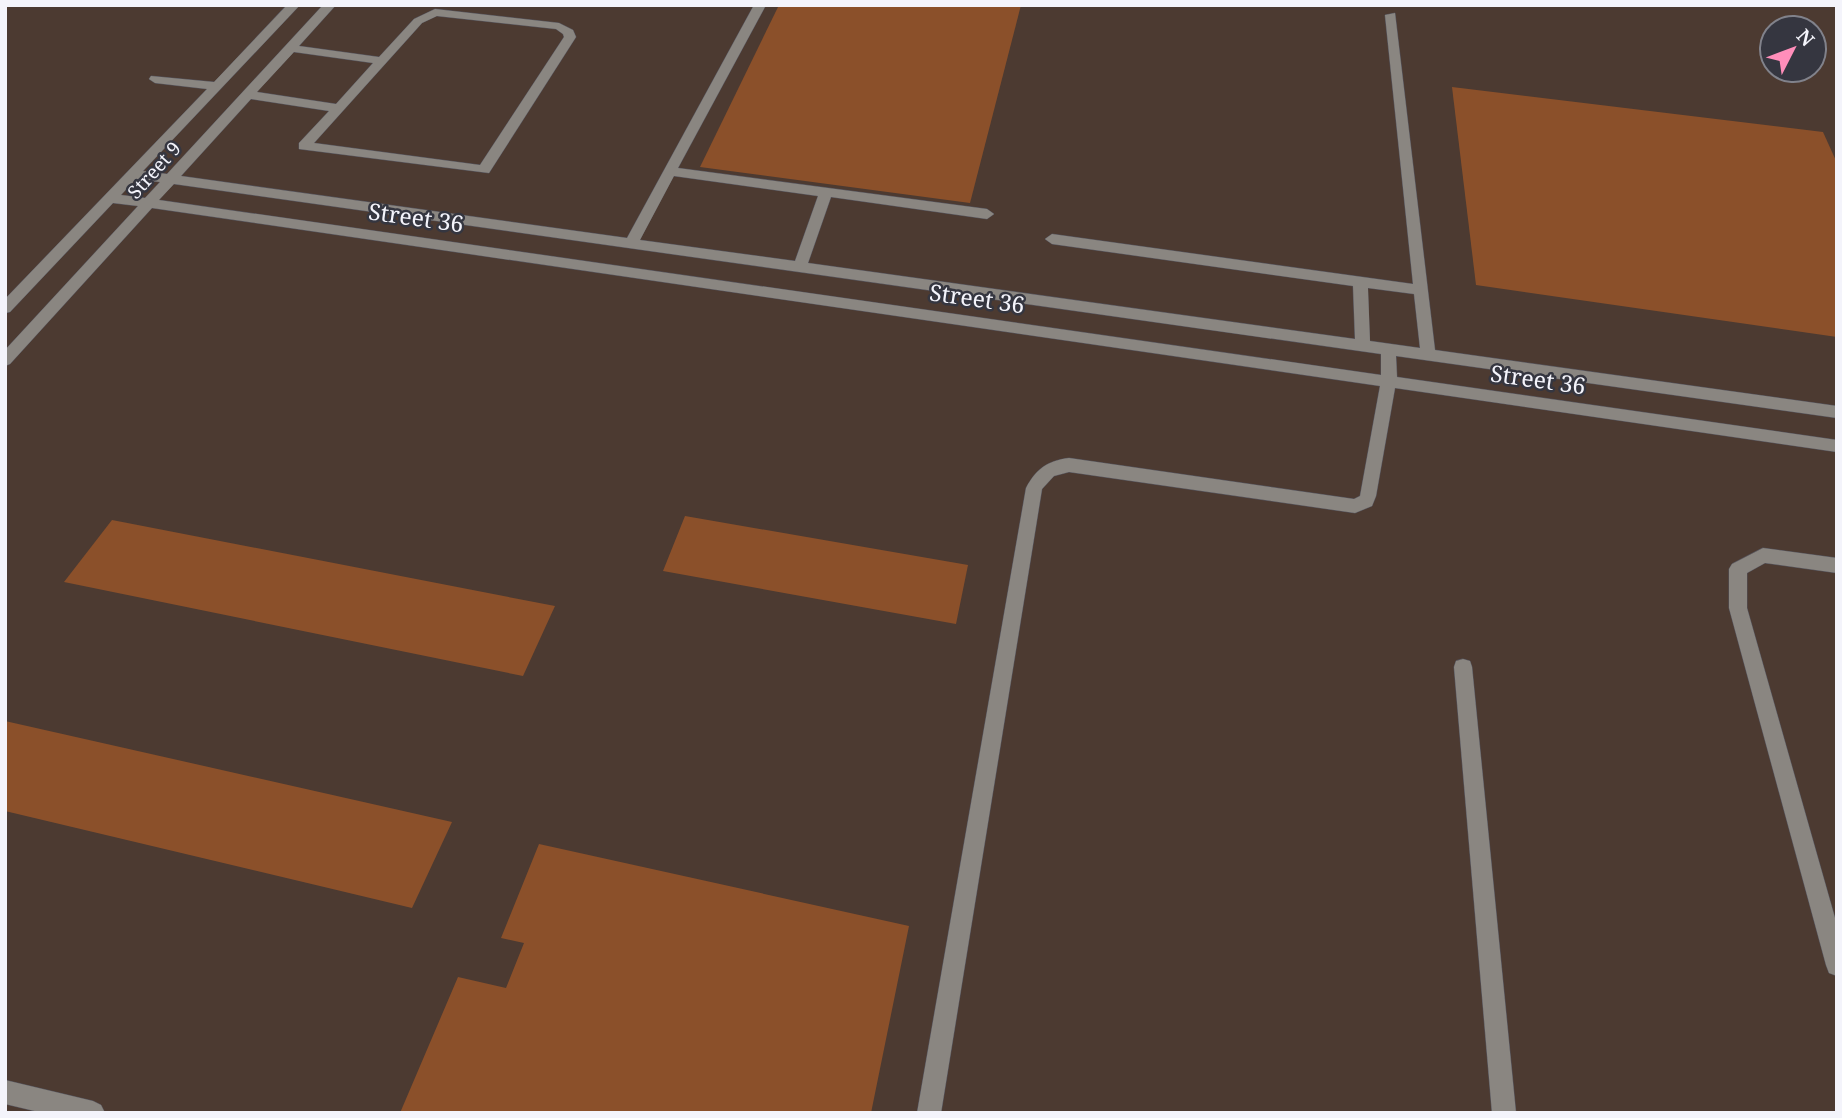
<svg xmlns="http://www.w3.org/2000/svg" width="1842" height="1118" font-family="'Noto Serif',serif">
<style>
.industrial{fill:#4c3a31;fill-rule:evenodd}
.building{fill:#8b502a}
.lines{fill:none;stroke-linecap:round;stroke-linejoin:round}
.minor-casing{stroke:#54545e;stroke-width:1}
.minor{fill:#8a8681;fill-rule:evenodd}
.labels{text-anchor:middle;stroke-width:5;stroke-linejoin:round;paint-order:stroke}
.far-street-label{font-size:19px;fill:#f4f4fb;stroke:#353640}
.street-label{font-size:23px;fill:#f4f4fb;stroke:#353640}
</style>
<rect width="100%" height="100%" fill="#353640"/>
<path class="industrial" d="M 5,5 L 1837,5 L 1837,1113 L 5,1113 ZM 1772,28 L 1814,28 L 1814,70 L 1772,70 Z"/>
<g class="building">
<polygon points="779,5 1021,5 970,203 700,167"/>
<polygon points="1452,87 1823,132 1837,163 1837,337 1476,285"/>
<polygon points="685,516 968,565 956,624 663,571"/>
<polygon points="112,520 555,606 523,676 64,582"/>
<polygon points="5,721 452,822 412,908 5,811"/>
<polygon points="539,844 909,926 871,1113 400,1113 458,977 506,988 524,943 501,938"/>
</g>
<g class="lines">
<g class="minor-casing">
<g id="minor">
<path d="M 287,5 L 300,5 L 143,171 L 167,174 L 323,5 L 336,5 L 299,46 L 379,57 L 414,19 L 435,9 L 559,23 L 573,30 L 576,37 L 489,173 L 299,149 L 299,143 L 329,111 L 251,99 L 181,176 L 627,238 L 754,5 L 766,5 L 678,168 L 987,209 L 994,214 L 987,219 L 831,197 L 808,263 L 1355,339 L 1353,286 L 1052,244 L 1045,239 L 1052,234 L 1413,284 L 1385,15 L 1395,13 L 1435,350 L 1837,406 L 1837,418 L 1396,356 L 1397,377 L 1837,440 L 1837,452 L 1395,388 L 1376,496 L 1372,506 L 1355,513 L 1069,472 L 1054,476 L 1042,489 L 941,1113 L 917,1113 L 1026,488 C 1036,469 1047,461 1069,458 L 1354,499 L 1360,496 L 1380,386 L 152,208 L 10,364 L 5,366 L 5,350 L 138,206 L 113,203 L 10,312 L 5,313 L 5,299 L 207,89 L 155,83 L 149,79 L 151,76 L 214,82 ZM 437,16 L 556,29 L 563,34 L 564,37 L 480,165 L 314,143 L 422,23 ZM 294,52 L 373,63 L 336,104 L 257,92 ZM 674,176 L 818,196 L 795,261 L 640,240 ZM 136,179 L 160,182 L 145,198 L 121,195 ZM 174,184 L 1381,354 L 1381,375 L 159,200 ZM 1368,288 L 1414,294 L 1420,348 L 1370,341 Z"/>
<polygon points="1763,548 1837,558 1837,573 1765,563 1747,573 1747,608 1837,925 1837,976 1829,973 1826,965 1729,608 1729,569 1732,564"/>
<polygon points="1463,659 1470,661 1472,667 1516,1113 1492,1113 1454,667 1456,661"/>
<polygon points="5,1080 93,1101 101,1105 105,1113 43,1113 5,1104"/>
</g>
</g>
<use href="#minor" class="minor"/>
</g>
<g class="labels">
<g class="far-street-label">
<text transform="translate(154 170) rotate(-48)" y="7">Street 9</text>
</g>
<g class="street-label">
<text transform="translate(416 218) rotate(8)" y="8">Street 36</text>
<text transform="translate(977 299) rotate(8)" y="8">Street 36</text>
<text transform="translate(1538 380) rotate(8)" y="8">Street 36</text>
</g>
</g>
<rect width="1842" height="1118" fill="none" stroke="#f4f4fb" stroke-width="14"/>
<g transform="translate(1793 49) rotate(48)"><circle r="33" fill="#353640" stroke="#81828b" stroke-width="2"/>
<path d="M0-5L12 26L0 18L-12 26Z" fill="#ff8eba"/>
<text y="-10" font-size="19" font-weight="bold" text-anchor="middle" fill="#f4f4fb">N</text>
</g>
</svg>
